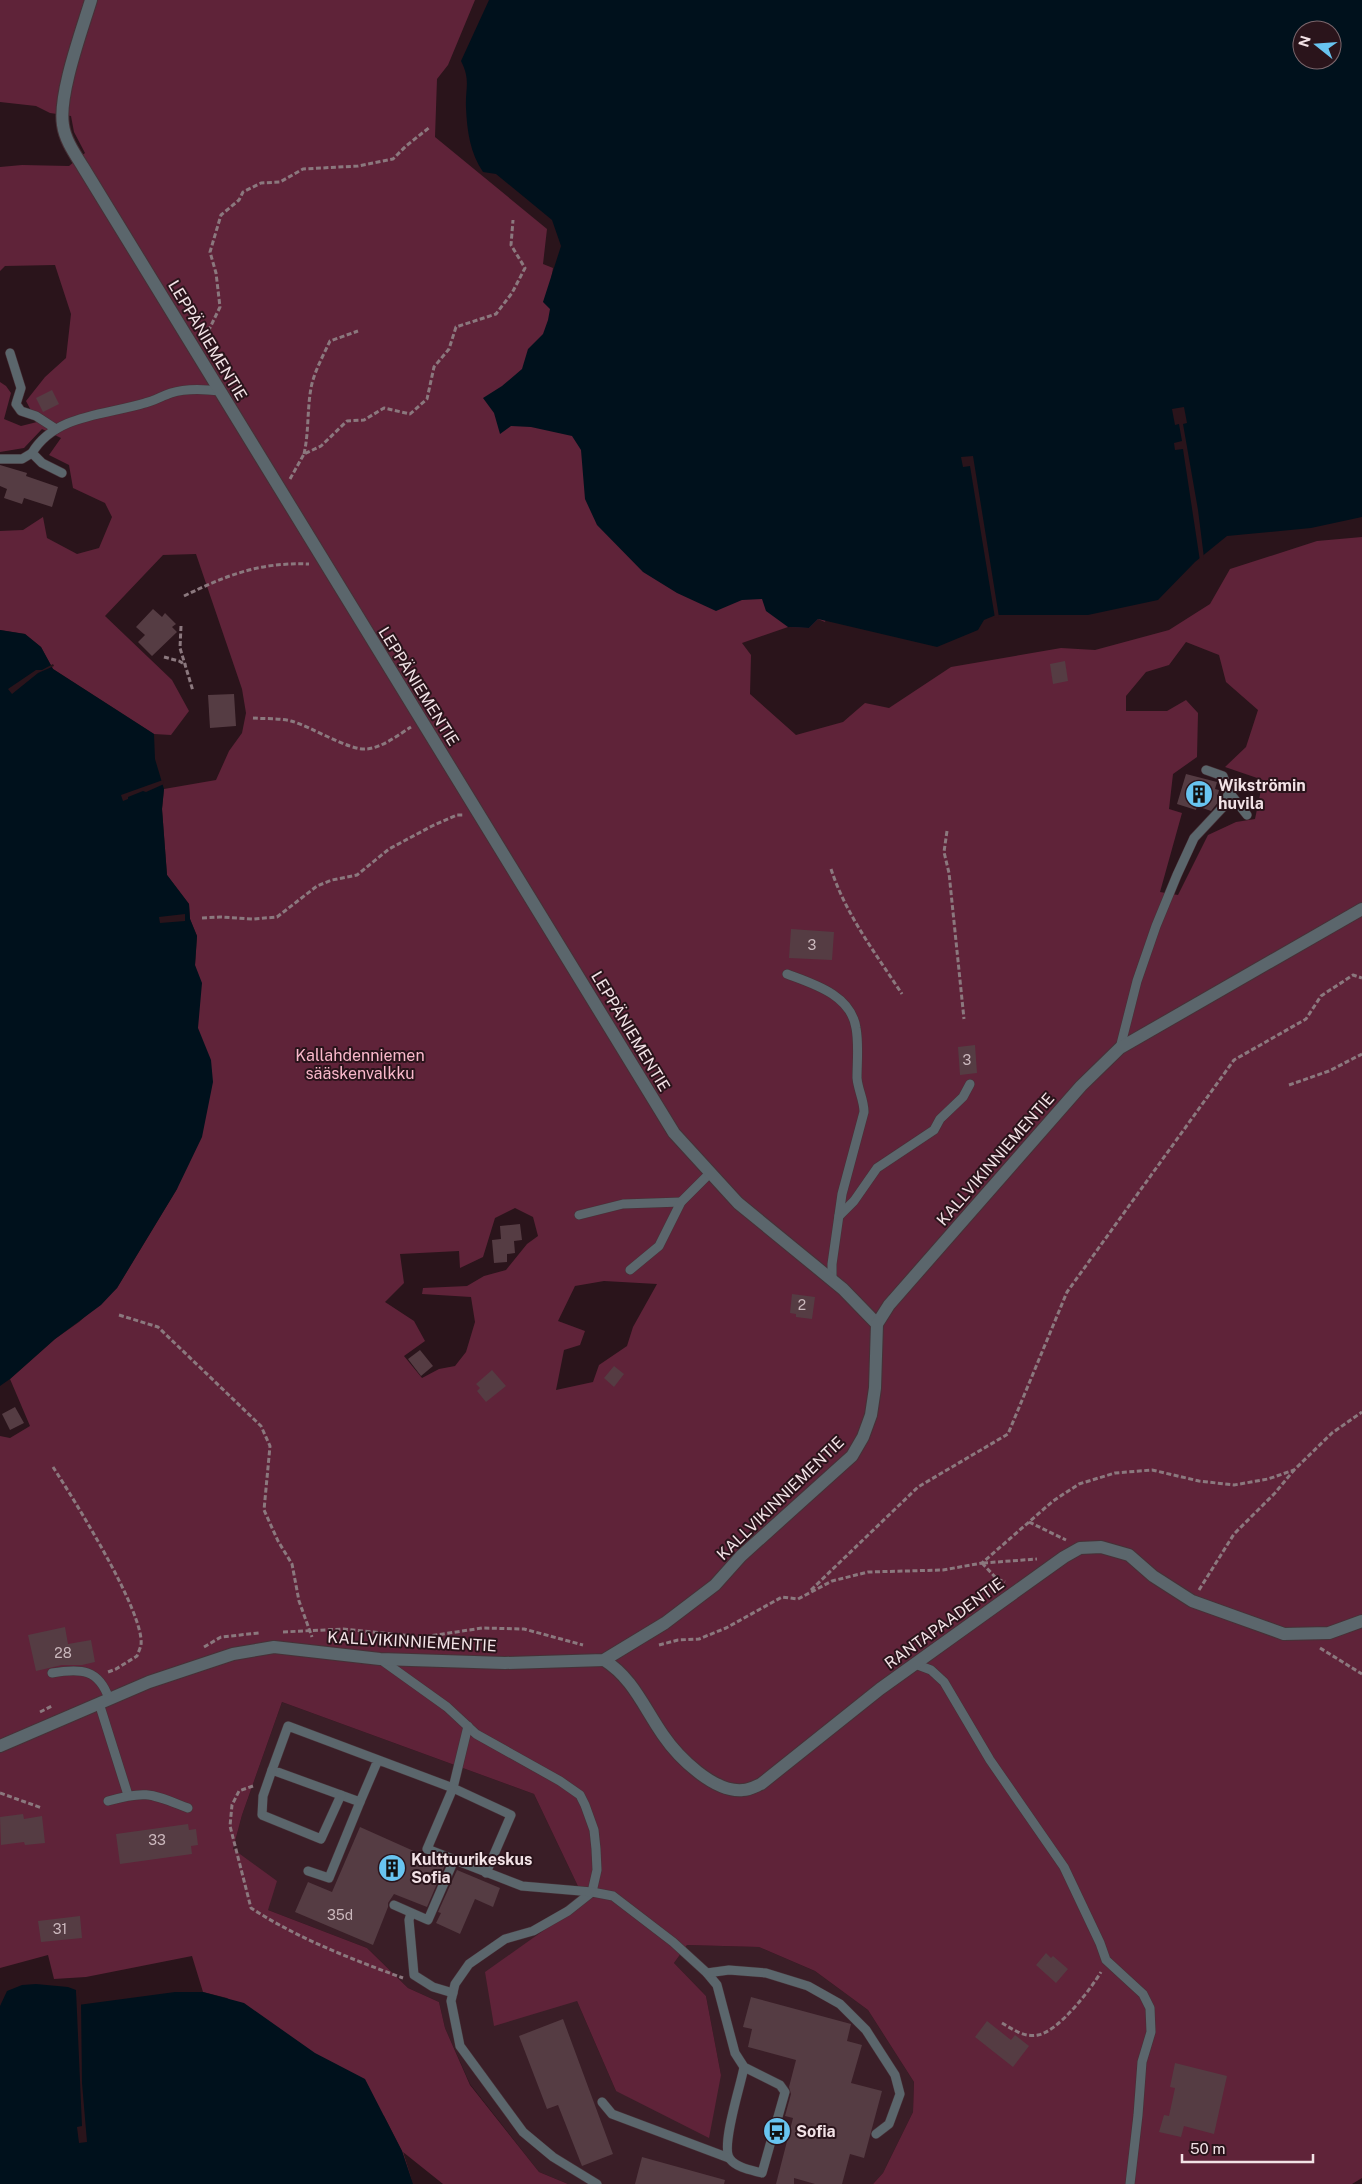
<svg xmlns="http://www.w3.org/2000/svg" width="1362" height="2184" font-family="'Public Sans',sans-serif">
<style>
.built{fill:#3a1e27}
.green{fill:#5f2339;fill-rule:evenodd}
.water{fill:#00111c;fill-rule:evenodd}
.pier{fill:#2a141b}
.building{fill:#553c43}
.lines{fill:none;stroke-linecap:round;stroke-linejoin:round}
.lane-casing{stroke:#463137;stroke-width:10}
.street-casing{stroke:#463137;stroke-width:14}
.path{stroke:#8b787e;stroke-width:3;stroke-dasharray:5 2.5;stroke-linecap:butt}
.lane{stroke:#5b666c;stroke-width:9}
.street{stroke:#5b666c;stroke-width:12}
.labels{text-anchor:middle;stroke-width:4;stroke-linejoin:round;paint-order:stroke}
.number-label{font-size:14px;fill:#cbb8bd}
.street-label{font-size:16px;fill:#f2e2e6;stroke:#2a141b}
.poi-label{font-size:16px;font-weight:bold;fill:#f2e2e6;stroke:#2a141b;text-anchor:start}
.park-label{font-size:16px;fill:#fab9cb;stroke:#2a141b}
</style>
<rect width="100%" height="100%" fill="#2a141b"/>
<polygon class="built" points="282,1702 534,1794 585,1901 577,2001 616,2091 721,2075 706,1996 674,1963 687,1945 759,1947 815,1971 868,2010 914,2082 913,2112 883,2173 873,2184 568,2184 539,2172 470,2084 445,2028 439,2002 408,1988 367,1948 268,1910 233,1849 242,1815"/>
<path class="green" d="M 0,0 L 475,0 L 448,65 L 437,79 L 435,137 L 547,229 L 543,264 L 553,268 L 549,290 L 838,578 L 825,622 L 818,619 L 809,628 L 788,627 L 742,643 L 751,655 L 750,694 L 796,735 L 843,722 L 865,703 L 889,708 L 951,667 L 1061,648 L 1095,650 L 1169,630 L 1210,604 L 1230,569 L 1317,541 L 1362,537 L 1362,2178 L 1352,2184 L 873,2184 L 883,2173 L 913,2112 L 914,2082 L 868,2010 L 815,1971 L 759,1947 L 687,1945 L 674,1963 L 706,1996 L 721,2075 L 709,2138 L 616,2091 L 577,2001 L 494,2026 L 485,1972 L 585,1901 L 534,1794 L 282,1702 L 242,1815 L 233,1849 L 277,1881 L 268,1910 L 367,1948 L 408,1988 L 439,2002 L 445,2028 L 470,2085 L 539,2172 L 568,2184 L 443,2184 L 403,2152 L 413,2184 L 402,2151 L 384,2116 L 227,1998 L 203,1992 L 192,1956 L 86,1977 L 54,1979 L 48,1955 L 0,1968 L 0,1436 L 10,1438 L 30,1426 L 10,1379 L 55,1339 L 79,1322 L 117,1288 L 177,1189 L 198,1034 L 195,965 L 197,936 L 190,919 L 189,904 L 167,875 L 162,809 L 164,789 L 216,780 L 229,751 L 242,733 L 246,713 L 242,689 L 196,554 L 163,555 L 105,616 L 172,680 L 189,711 L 171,735 L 154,734 L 53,669 L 41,647 L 25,634 L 0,630 L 0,531 L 23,530 L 43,517 L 47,538 L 77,554 L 99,548 L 112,517 L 105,503 L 73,488 L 69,465 L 49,455 L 61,438 L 42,429 L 24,448 L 0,452 L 0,382 L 6,386 L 11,393 L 4,419 L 21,426 L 37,422 L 26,401 L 45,377 L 66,358 L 71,314 L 55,265 L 5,266 L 0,271 L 0,167 L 22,165 L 69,166 L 85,153 L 74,132 L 71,116 L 50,113 L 36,106 L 0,102 ZM 1186,642 L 1219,655 L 1226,682 L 1258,710 L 1246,747 L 1225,767 L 1263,780 L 1255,819 L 1236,822 L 1208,835 L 1178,895 L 1160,892 L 1182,813 L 1169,809 L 1173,774 L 1197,757 L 1198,713 L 1186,700 L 1167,711 L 1126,711 L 1126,696 L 1146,672 L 1169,665 ZM 515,1208 L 533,1217 L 538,1236 L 527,1244 L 506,1270 L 484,1276 L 467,1286 L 423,1288 L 422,1294 L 471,1297 L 475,1322 L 466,1352 L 455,1366 L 439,1369 L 422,1378 L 404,1356 L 425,1341 L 414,1321 L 385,1302 L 404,1283 L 400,1254 L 459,1251 L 460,1268 L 483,1257 L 495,1218 ZM 604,1281 L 657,1284 L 633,1327 L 627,1346 L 599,1365 L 593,1382 L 556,1390 L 564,1350 L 580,1345 L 585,1331 L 558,1321 L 575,1286 Z"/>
<g class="water">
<path d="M 489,0 L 1362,0 L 1362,517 L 1311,528 L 1227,536 L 1195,562 L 1158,600 L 1088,615 L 996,615 L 984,620 L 978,630 L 937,647 L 818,619 L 809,628 L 788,627 L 766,611 L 762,599 L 742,600 L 716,611 L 677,593 L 643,572 L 597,525 L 585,499 L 581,450 L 572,436 L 531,427 L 511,426 L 500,434 L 494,413 L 483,398 L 502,386 L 522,369 L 528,349 L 543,334 L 548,320 L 550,309 L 543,302 L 561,246 L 552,220 L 496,174 L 483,172 C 470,153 467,131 466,108 C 465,88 471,81 461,61 ZM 1302,30 L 1332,30 L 1332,60 L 1302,60 Z"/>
<polygon points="0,630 25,634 41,647 53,669 154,734 155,759 164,789 162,809 167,875 189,904 190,919 197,936 195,965 202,983 198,1028 211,1060 213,1082 202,1137 177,1189 117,1288 101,1305 55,1339 10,1379 0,1386"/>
<polygon points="36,1984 68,1987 76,1990 78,2005 175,1992 203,1992 244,2003 315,2053 365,2079 402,2151 413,2184 0,2184 0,2006 7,1991 22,1985"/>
</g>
<g class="pier">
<polygon points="1184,407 1187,423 1183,424 1198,510 1204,558 1200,561 1183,449 1175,450 1174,443 1182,441 1179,424 1175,425 1172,409"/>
<polygon points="973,456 999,617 995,618 970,466 963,467 961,457"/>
<polygon points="53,664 54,666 38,673 12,694 8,689 36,670 42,670"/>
<polygon points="163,780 164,784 146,792 143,791 128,797 128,799 123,801 121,795"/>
<polygon points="185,914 185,921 160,923 159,917"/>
<polygon points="76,1990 78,1990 80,2002 81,2002 82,2083 87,2142 79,2143 77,2127 82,2126"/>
</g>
<g class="building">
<polygon points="52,390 59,404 43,412 36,398"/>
<polygon points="0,465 27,473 26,476 58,487 52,507 24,498 22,504 4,498 7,489 0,486"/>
<polygon points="153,609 162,617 165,613 176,624 172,627 177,632 152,656 138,642 145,635 136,627"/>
<polygon points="1065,661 1068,681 1053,684 1050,664"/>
<polygon points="234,694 236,726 210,728 208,695"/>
<polygon points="1186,774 1217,782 1215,789 1219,790 1217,798 1219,801 1211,811 1197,806 1196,810 1177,804"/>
<polygon points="791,929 834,932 832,960 789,958"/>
<polygon points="975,1045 977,1073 960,1075 958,1047"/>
<polygon points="520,1224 522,1240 514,1241 515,1253 507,1254 507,1262 494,1263 492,1240 501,1239 500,1226"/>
<polygon points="792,1294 815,1297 812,1319 796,1317 796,1314 790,1313"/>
<polygon points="420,1350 433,1366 421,1376 408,1359"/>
<polygon points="614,1366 624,1374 614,1387 604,1378"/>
<polygon points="492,1370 506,1386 486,1402 477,1391 480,1388 476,1384"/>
<polygon points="15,1407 24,1423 10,1430 2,1414"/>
<polygon points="65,1627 68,1644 91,1640 95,1662 82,1665 62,1665 36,1671 28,1635"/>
<polygon points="23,1814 24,1819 42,1816 45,1843 25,1845 24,1842 1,1845 0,1817"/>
<polygon points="188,1824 189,1830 196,1829 198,1845 191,1846 192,1854 120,1864 116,1834"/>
<polygon points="360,1827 445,1865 427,1907 394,1894 388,1903 388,1907 373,1945 295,1912 308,1882 332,1892"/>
<polygon points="457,1870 500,1888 493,1907 475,1899 460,1934 436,1923 441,1913 438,1912"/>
<polygon points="80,1916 82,1938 41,1942 38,1921"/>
<polygon points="1046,1953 1051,1958 1053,1956 1068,1969 1056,1983 1036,1965"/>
<polygon points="751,1997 851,2024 847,2041 862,2045 851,2083 882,2091 864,2158 850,2154 842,2184 815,2184 794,2178 794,2184 776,2184 793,2118 785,2116 791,2094 789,2087 796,2060 748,2047 752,2029 743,2027"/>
<polygon points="563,2019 613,2154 582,2166 558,2105 547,2109 519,2036"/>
<polygon points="987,2021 1011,2040 1015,2035 1029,2046 1013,2067 975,2037"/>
<polygon points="1175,2063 1227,2076 1214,2134 1184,2126 1181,2137 1159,2132 1164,2115 1169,2116 1175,2088 1170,2087"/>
<polygon points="642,2157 725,2180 724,2184 635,2184"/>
</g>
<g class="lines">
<g class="lane-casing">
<g id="lane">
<polyline points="10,353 21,388 16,404 21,411 36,416 56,429"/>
<polyline points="0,459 22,459 32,453"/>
<path d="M 62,473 L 42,463 L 32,453 C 55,414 107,415 145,403 C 154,401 162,396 171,393 C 186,388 204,389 220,391"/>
<polyline points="1229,792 1247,815"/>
<path d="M 787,974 C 814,984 851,995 856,1028 C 859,1044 857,1062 857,1078 C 858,1090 864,1100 864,1112 L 842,1194 L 832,1264 L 832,1280"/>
<polyline points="1120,1048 1137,981 1156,926 1177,875 1194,838 1224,806 1229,792 1223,776 1206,770"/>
<polyline points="579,1215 623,1204 681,1202"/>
<polyline points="839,1216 854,1201 877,1168 934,1130 940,1119 963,1097 970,1084"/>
<polyline points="630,1270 659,1246 681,1202 711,1172"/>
<polyline points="380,1659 447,1707 476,1734 560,1781 580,1795 585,1805 594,1830 596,1849 597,1870 592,1892 568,1911 533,1931 505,1939 469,1964 455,1984 451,2001 460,2046 523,2132 553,2157 597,2184"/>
<polyline points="915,1664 931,1670 944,1682 990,1760 1064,1867 1100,1943 1106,1960 1143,1994 1150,2008 1151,2032 1142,2062 1138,2115 1130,2184"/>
<path d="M 52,1673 C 81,1668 99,1669 109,1699"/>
<polyline points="99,1703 128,1795"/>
<polyline points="468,1726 453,1788 511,1815 486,1873"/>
<path d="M 378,1760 L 360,1802 L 272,1770 L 288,1726 L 453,1788 L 427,1849 L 522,1886 L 592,1892 L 613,1896 L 673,1942 L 707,1973 L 717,1985 L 735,2053 L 744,2067 L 780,2085 L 785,2092 L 762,2173 C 751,2170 737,2168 730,2159 C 720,2147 741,2085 744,2067"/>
<polyline points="272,1770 263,1796 262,1815 321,1839 341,1795"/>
<path d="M 108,1801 C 147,1790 151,1794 188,1808"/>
<polyline points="308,1871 329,1878 360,1802"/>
<polyline points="394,1905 428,1920 454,1860"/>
<polyline points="411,1913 409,1920 414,1975 433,1987 453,1993"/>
<polyline points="707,1973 729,1970 766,1973 808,1986 840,2004 866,2030 895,2075 900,2094 889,2124 876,2134"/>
<polyline points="602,2102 612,2114 729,2158"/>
</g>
</g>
<g class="street-casing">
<g id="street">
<path d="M 91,0 C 82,30 58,95 63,125 C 65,140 75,154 83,167 L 674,1133 L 738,1203 L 843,1289 L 877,1324"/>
<path d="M 604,1660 C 633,1678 644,1708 663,1735 C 678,1757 714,1793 743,1790 C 749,1790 756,1786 761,1784 L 880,1689 L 1064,1557 L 1080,1548 L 1101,1547 L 1129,1555 L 1153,1576 L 1192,1601 L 1284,1634 L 1329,1633 L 1362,1621"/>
<polyline points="0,1746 149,1682 233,1654 274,1647 380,1659 505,1663 604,1660 665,1623 715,1585 741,1556 852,1456 863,1437 871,1415 875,1388 877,1324 889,1305 1081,1086 1120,1048 1362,909"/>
</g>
</g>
<g class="path">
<polyline points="205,338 220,307 216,273 210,252 221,215 239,200 243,192 261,183 280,182 303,169 358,166 393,159 406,146 430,127"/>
<path d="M 304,454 C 309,432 307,410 311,388 C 314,372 323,356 330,341 L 358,331"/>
<polyline points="290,479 304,454 321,446 347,421 364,420 384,408 410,414 427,399 434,367 449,349 456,327 496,314 512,293 525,268 511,245 513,220"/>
<path d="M 184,596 C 227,575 260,562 309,564"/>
<polyline points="181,626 180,648 193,691"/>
<polyline points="164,657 179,661 186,665"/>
<path d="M 253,718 C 265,719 279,718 291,721 C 310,726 350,751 366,749 C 382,748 398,735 411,727"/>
<polyline points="947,831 944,852 949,873 964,1019"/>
<path d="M 831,869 C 846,915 876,954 902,994"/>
<polyline points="202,918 220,917 253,919 277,917 317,886 332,880 357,875 389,849 432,826 457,815 464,815"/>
<polyline points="1289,1085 1329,1071 1362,1054"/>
<polyline points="119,1315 158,1327 261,1426 270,1446 264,1510 278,1541 292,1564 299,1601 312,1637"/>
<path d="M 53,1467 C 73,1498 145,1613 141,1645 C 140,1649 138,1653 137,1656 L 116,1669 L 108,1672"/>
<polyline points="1029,1522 1066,1540"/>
<polyline points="982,1563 997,1579 1005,1582"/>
<polyline points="983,1563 1037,1559"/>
<polyline points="811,1590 918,1487 1008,1434 1067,1292 1234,1060 1306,1019 1321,996 1353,975 1362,978"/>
<polyline points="1199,1590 1234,1534 1275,1493 1294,1470"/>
<polyline points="283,1632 343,1629 423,1637 482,1628 524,1629 583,1645"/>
<polyline points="659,1645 678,1640 699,1639 726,1628 782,1597 798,1599 832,1581 868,1572 943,1570 982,1563 1053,1501 1079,1484 1115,1473 1152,1470 1199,1481 1234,1485 1268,1479 1294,1470 1332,1433 1362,1412"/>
<polyline points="204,1647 221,1637 259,1633"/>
<polyline points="1320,1648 1362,1674"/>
<polyline points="40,1712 52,1706"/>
<path d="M 253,1786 L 239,1791 L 232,1805 L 230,1826 L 251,1908 C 297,1938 351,1959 403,1978"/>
<polyline points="0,1793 42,1808"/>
<path d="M 1002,2023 C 1012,2029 1025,2038 1038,2035 C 1059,2031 1090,1990 1101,1972"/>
</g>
<use href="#lane" class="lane"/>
<use href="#street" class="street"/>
</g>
<defs>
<g id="building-disc" transform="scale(1.4375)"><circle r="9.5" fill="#68c4f0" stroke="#2a141b"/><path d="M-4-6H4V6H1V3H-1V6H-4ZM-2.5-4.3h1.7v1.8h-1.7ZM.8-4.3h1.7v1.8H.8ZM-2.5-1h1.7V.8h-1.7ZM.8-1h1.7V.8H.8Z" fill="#111"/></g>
<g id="bus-disc" transform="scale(1.4375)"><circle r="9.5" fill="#68c4f0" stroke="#2a141b"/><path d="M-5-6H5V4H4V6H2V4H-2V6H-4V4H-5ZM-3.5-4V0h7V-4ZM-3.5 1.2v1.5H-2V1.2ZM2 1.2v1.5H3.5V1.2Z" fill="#111"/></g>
</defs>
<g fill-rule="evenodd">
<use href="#building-disc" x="1199" y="794"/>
<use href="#building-disc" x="392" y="1868"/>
<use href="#bus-disc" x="777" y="2131"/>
</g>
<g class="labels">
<g class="number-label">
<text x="812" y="950">3</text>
<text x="967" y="1065">3</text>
<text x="802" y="1310">2</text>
<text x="63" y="1658">28</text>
<text x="157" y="1845">33</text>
<text x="340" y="1920">35d</text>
<text x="60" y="1934">31</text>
</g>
<g class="street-label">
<text transform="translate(208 340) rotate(59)" y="6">LEPPÄNIEMENTIE</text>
<text transform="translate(419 686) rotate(58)" y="6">LEPPÄNIEMENTIE</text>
<text transform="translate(631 1031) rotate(59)" y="6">LEPPÄNIEMENTIE</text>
<text transform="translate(995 1159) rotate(-49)" y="6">KALLVIKINNIEMENTIE</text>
<text transform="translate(780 1498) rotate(-44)" y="6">KALLVIKINNIEMENTIE</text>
<text transform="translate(944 1623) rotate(-36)" y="6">RANTAPAADENTIE</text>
<text transform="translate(412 1641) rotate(3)" y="6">KALLVIKINNIEMENTIE</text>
</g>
<g class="poi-label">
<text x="1218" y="791">Wikströmin<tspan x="1218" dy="18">huvila</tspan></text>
<text x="411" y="1865">Kulttuurikeskus<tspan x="411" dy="18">Sofia</tspan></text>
<text x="796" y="2137">Sofia</text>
</g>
<g class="park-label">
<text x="360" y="1061">Kallahdenniemen<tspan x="360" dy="18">sääskenvalkku</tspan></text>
</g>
</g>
<g transform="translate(1317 45) rotate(287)"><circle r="24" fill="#2a141b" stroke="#7a666c"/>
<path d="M0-4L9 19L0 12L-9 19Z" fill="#68c4f0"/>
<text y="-8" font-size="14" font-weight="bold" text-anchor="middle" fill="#f2e2e6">N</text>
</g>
<path d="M1182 2154v8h131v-8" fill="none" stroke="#f2e2e6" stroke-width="2.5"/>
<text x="1190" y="2154" font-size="15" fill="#f2e2e6" stroke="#2a141b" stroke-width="4" paint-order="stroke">50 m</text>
</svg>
